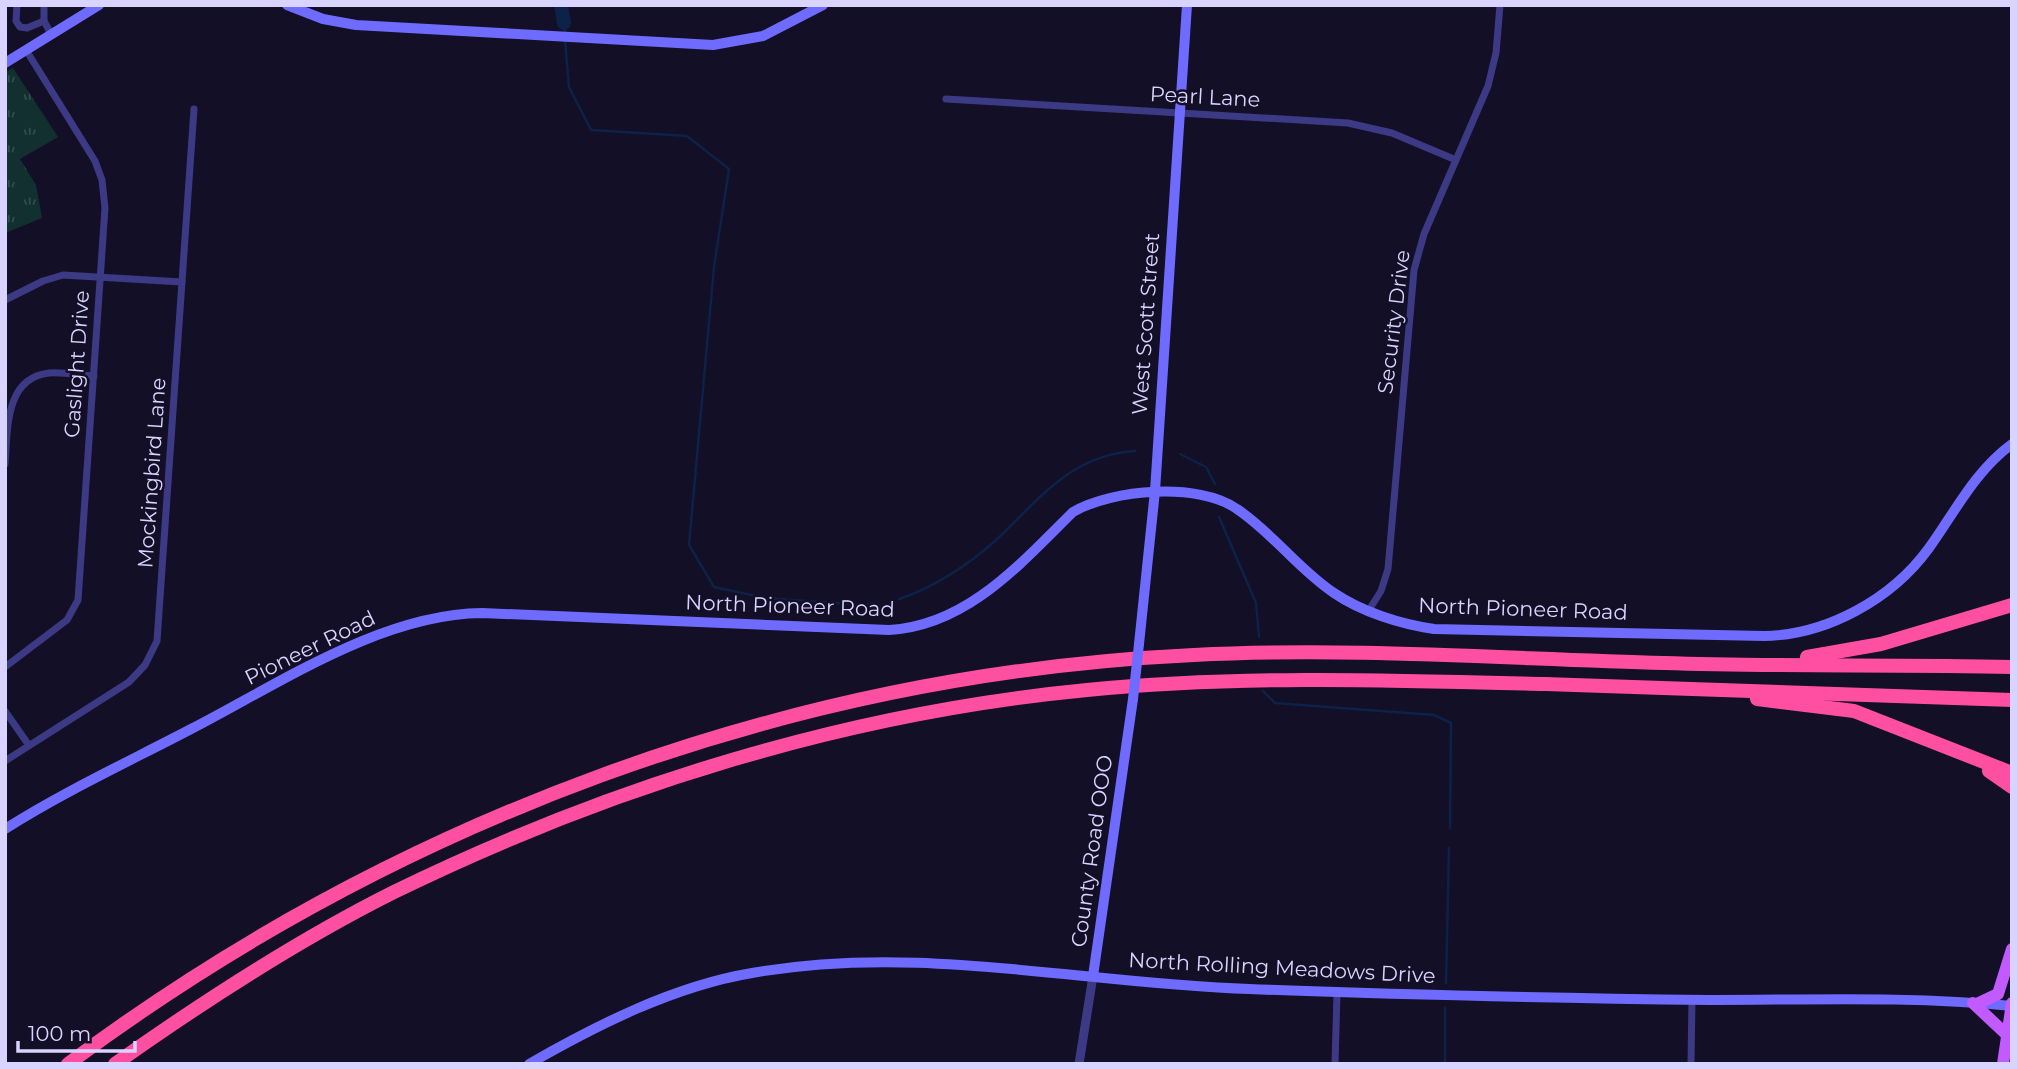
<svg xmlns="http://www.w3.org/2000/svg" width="2017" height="1069" font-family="Montserrat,sans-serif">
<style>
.park{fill:url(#park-tufts)}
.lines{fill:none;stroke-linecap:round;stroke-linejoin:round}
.stream{stroke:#0c2248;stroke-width:2.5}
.river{stroke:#0c2248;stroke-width:14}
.minor{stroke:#3d3a85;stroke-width:7}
.tertiary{stroke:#3d3a85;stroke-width:9}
.secondary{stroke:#6f6bff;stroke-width:10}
.primary{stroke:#c25bff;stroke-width:12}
.motorway{stroke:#ff4fa3;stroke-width:14}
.secondary-bridge{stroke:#6f6bff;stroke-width:10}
.labels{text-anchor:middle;stroke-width:5;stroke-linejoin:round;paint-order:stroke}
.street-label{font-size:21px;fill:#d9d4ff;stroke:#130f26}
</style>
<defs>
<pattern id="park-tufts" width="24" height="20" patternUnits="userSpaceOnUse" patternTransform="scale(1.75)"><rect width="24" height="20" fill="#12302f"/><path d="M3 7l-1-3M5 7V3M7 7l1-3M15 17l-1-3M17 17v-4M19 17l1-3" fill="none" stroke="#344d4e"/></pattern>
</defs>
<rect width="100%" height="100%" fill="#130f26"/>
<polygon class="park" points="13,68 58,137 20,159 36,185 42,218 5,233 5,72"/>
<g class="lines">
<g class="stream">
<polyline points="564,23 565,33"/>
<polyline points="565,40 569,87 591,130 687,136 729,169 714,267 689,545 714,587 765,598 865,605 873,603"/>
<polyline points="1180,454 1206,467 1215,484"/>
<polyline points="1219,517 1256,603 1259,637"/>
<path d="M 899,599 C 933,588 968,565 995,541 C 1039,500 1070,455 1135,451"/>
<polyline points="1263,691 1275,703 1434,715 1451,723 1450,828"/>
<polyline points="1446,983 1449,848"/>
<polyline points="1445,1064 1445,1008"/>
</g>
<polyline class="river" points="561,5 564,23"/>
<g class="minor">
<polyline points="17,5 16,21 20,27 27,28 44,21"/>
<polyline points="44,5 44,21 51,34"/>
<polyline points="946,99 1348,123 1392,133 1456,160"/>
<polyline points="5,300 43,281 63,275 182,282"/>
<path d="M 5,464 C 8,431 4,378 49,373 C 63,372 79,375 94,376"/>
<polyline points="1369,610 1381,591 1388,569 1414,270 1424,234 1488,86 1496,53 1500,5"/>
<polyline points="5,667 67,620 78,600 105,208 102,180 95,161 26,50"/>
<polyline points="5,711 28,744"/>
<polyline points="5,761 129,682 145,665 157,641 194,109"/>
<polyline points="1335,1064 1337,993"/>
<polyline points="1691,1064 1692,999"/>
</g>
<polyline class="tertiary" points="1079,1064 1093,976"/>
<g class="secondary">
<polyline points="287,5 323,19 356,25 713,45 763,36 823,5"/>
<polyline points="5,63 99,5"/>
<polyline points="1139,644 1155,491 1187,5"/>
<path d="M 5,829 C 65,791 130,761 193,728 C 280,683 382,614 482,613 L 889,630 C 967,626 1021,563 1073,512 C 1112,489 1199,482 1237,509 C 1273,533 1298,569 1334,593 C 1362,612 1400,624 1434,629 L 1764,636 C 1827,635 1892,599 1929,548 C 1955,512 1975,471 2012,444"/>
<polyline points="1093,976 1133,699"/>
<path d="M 529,1064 C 597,1025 674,986 752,973 C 918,943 1083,984 1249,989 C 1402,995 1556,998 1710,1000 C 1810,1000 1912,996 2012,1006"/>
</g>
<g class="primary">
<polyline points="1973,1003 2007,1035"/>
<polyline points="1979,1003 1998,994 2012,949"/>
<polyline points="2003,1064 2012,1003"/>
</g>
<g class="motorway">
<polyline points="1807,657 1881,644 2012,605"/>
<polyline points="1757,699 1854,711 2012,773"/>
<polyline points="1989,771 2012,787"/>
<path d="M 68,1064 C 394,821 788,674 1194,655 C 1351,647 1508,659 1664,663 C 1780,667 1896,664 2012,667"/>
<path d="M 115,1064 C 204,1001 296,941 394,892 C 611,786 847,713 1087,690 C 1240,675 1392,680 1545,684 C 1700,689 1856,694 2012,700"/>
</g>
<polyline class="secondary-bridge" points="1133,699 1139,644"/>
</g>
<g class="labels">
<g class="street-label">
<text transform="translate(1205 97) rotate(3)" y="7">Pearl Lane</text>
<text transform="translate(1394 322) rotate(-83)" y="7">Security Drive</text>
<text transform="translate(1146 324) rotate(-86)" y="7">West Scott Street</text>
<text transform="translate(77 364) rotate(-86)" y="7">Gaslight Drive</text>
<text transform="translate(152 473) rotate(-86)" y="7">Mockingbird Lane</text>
<text transform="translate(790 606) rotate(2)" y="7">North Pioneer Road</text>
<text transform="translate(1523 609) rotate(2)" y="7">North Pioneer Road</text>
<text transform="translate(310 648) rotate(-26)" y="7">Pioneer Road</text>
<text transform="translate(1092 851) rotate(-82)" y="7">County Road OOO</text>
<text transform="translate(1282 968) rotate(3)" y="7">North Rolling Meadows Drive</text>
</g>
</g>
<rect width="2017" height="1069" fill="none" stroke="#d9d4ff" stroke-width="14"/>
<path d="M18 1041v10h117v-10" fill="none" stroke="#d9d4ff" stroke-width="3.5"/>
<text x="28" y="1041" font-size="21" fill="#d9d4ff" stroke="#130f26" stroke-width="5" paint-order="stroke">100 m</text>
</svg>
